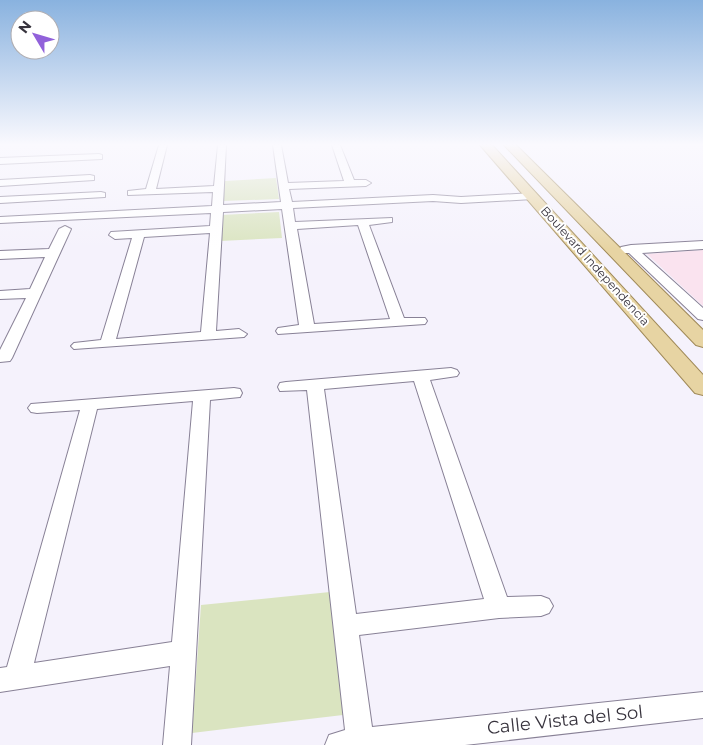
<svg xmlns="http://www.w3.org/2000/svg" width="703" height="745" font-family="Montserrat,sans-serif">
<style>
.industrial{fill:#fae3ef}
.green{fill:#dae4c0}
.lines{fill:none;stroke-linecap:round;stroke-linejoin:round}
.minor-casing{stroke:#888196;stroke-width:2}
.major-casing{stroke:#9f8958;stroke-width:2}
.minor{fill:#fff;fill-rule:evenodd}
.major{fill:#e7d4a3;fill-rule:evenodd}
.labels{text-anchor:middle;stroke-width:4;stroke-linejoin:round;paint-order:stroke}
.far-street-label{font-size:12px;fill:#37333d;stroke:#fff}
.near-street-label{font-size:18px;fill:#37333d;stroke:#fff}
</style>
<rect width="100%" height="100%" fill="#f5f2fc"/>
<polygon class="industrial" points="703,250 703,306 647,254"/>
<g class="green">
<polygon points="276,178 279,199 223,201 225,181"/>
<polygon points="279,212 282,238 220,241 221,215"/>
<polygon points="330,592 343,715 192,733 201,605"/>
</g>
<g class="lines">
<g class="minor-casing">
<g id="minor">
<path d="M 159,145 L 167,145 L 156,189 L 214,186 L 218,145 L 226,145 L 223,205 L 281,202 L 273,145 L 281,145 L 288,183 L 344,181 L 332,145 L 340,145 L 354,180 L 366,180 L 371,183 L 366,186 L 289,189 L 292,202 L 433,195 L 461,197 L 533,193 L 538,196 L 533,199 L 461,203 L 433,201 L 293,208 L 295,222 L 392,218 L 392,222 L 369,225 L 404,318 L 425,318 L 427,321 L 425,324 L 278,334 L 276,331 L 278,328 L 299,325 L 282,209 L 223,212 L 216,331 L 239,329 L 247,334 L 244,337 L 74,349 L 71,346 L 74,343 L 101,340 L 132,238 L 115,239 L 109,235 L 111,232 L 210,226 L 211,213 L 0,223 L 0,217 L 212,206 L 213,192 L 128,195 L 128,191 L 146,189 ZM 358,225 L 390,319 L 314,324 L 297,229 ZM 210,233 L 201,332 L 116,339 L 144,237 Z"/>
<polygon points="99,154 102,155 102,159 0,164 0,158"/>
<polygon points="90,175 94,176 94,180 0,186 0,180"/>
<polygon points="101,192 105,193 105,197 0,203 0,197"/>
<polygon points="65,226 71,229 12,358 10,361 0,362 0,350 26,298 0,299 0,291 30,289 45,257 0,259 0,251 49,249 59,229"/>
<polygon points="703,241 703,249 642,253 703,308 703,320 698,319 629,253 621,253 619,250 621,247 631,245"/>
<path d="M 451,368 L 457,370 L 459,373 L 457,376 L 430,380 L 507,597 L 541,596 L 549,599 L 553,606 L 549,613 L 541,616 L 499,618 L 359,635 L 372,727 L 703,692 L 703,718 L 465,745 L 325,745 L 329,735 L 345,730 L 307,390 L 280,391 L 278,387 L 280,383 L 286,382 ZM 414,381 L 484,599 L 356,614 L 324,389 Z"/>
<path d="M 234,388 L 240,389 L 242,393 L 240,397 L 210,400 L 191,745 L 163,745 L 170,666 L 0,692 L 0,668 L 7,667 L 80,410 L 37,413 L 31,412 L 28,408 L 31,404 ZM 193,401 L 172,642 L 34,663 L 97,409 Z"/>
</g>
</g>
<g class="major-casing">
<g id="major">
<polygon points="480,145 492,145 703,375 703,395 695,393"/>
<polygon points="504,145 516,145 703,330 703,347 696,345"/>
</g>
</g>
<use href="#minor" class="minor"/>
<use href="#major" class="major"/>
</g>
<linearGradient id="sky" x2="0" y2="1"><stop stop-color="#89b2df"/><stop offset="0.58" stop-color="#faf9fe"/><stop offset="1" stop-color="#faf9fe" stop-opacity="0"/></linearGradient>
<rect width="703" height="249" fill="url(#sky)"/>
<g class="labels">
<g class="far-street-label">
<text transform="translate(595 266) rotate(48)" y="4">Boulevard Independencia</text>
</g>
<g class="near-street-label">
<text transform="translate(565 720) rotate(-6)" y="6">Calle Vista del Sol</text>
</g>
</g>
<g transform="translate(35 35) rotate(308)"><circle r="24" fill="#ffffff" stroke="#afadb1"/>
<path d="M0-4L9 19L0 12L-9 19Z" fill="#9161da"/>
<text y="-8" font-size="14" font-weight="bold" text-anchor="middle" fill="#37333d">N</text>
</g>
</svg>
